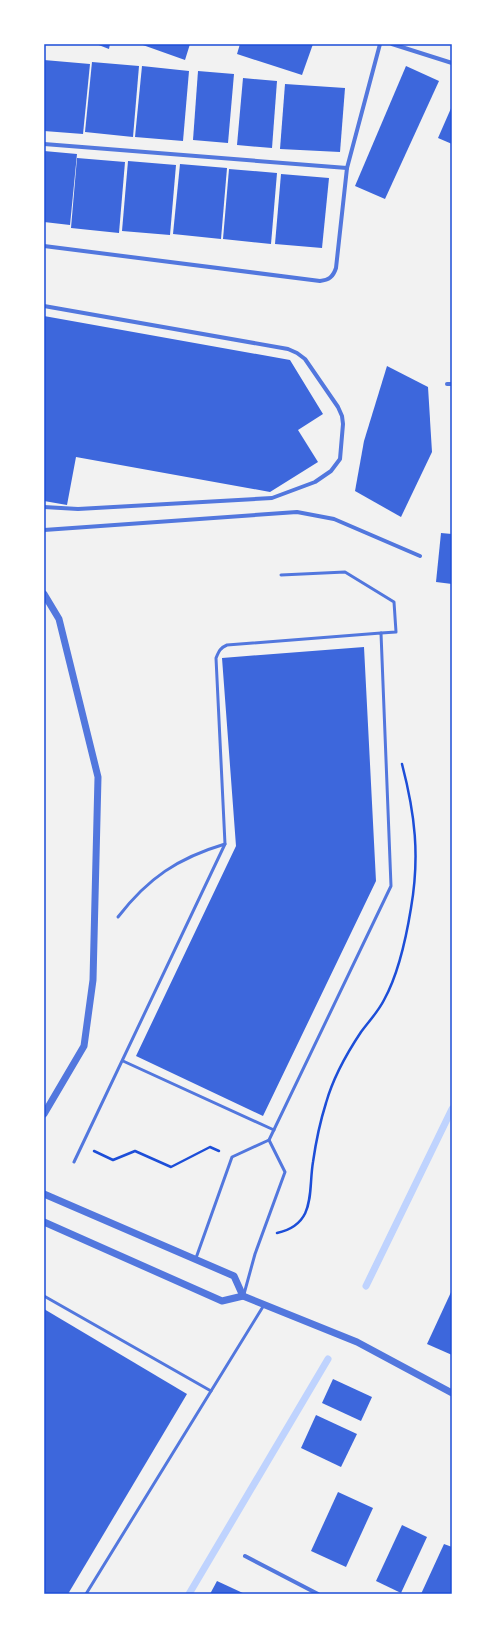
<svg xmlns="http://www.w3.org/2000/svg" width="496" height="1638" font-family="Karla,sans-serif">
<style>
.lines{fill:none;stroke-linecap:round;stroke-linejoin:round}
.stream{stroke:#bfd3fe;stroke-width:7}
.building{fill:#3d67dc}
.path{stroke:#1d4ed8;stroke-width:2.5}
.service{stroke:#5277de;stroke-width:3}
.minor{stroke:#5277de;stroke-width:4}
.tertiary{stroke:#5277de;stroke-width:7}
.neatline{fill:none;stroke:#1d4ed8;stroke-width:1.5}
</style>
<rect width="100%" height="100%" fill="#f2f2f2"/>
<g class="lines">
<g class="stream">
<polyline points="366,1286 452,1109"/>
<polyline points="189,1594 328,1359"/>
</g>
</g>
<g class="building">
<polygon points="96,44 110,44 109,49"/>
<polygon points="140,44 190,44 185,60"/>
<polygon points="240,44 313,44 302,75 237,54"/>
<polygon points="44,60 90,64 83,134 44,131"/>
<polygon points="92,62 139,66 133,137 85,132"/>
<polygon points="142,66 189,71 183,141 135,137"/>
<polygon points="406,66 439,81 385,199 355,186"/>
<polygon points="198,71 234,74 228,143 193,140"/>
<polygon points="243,78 277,81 272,148 237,145"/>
<polygon points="285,84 345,88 340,152 280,149"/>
<polygon points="452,106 452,144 438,138"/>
<polygon points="44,151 77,154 70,225 44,222"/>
<polygon points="77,158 125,162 119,233 71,228"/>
<polygon points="128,161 176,165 170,235 122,231"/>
<polygon points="180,164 227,168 221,239 173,234"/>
<polygon points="229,169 277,173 271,244 223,239"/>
<polygon points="281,174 329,178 322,248 275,244"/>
<polygon points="44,316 290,360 323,414 298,430 318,462 270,492 76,457 67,505 44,501"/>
<polygon points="387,366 428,387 432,452 401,517 355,491 364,441"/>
<polygon points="441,533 452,534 452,584 436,582"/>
<polygon points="364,647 376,881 263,1116 136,1056 236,846 222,658"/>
<polygon points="452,1290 452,1355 427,1344"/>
<polygon points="44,1309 187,1394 68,1594 44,1594"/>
<polygon points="333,1379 372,1397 361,1421 322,1403"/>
<polygon points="316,1415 357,1434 341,1467 301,1448"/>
<polygon points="338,1492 373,1508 346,1567 311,1551"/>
<polygon points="402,1525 427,1537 401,1593 376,1581"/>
<polygon points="444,1544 452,1547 452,1594 421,1594"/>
<polygon points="217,1581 245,1594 210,1594"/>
</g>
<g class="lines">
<g class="path">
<polyline points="94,1151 113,1160 135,1151 171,1167 210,1147 219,1151"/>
<path d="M 277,1233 C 317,1224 308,1191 313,1162 C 316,1141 320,1122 326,1103 C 333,1078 347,1053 361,1032 C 369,1021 378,1012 384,1000 C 399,973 406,939 411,908 C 420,856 415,814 402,764"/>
</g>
<g class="service">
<polyline points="281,575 345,572 394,602 396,632 381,633"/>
<path d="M 118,917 C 148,878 178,858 225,844"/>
<polyline points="123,1061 274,1130"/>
<path d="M 74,1162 L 225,844 L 216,658 C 219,651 220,648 227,645 L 381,633 L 391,886 L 269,1140 L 232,1157 L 196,1258"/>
<polyline points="244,1294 255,1254 285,1172 269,1140"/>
<polyline points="44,1296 211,1391"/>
<polyline points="86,1594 264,1305"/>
</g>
<g class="minor">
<polyline points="392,44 452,63"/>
<polyline points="44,144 347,168"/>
<path d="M 44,246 L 320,281 C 329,280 333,277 336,268 L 347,168 L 380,44"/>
<polyline points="44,306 288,349 297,353 305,359 338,407 342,416 343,424 340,459 331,471 315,482 272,498 78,509 44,507"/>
<polyline points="447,384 452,384"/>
<polyline points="44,530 297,512 334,519 420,556"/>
<polyline points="245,1556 318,1594"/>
</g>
<g class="tertiary">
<polyline points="44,594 59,619 98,777 93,980 84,1046 44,1114"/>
<polyline points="44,1194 234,1276 243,1296"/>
<polyline points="44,1222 222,1301 243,1296 357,1342 452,1393"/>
</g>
</g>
<rect width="496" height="1638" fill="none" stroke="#ffffff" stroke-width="90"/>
<rect x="45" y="45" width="406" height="1548" class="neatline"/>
</svg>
